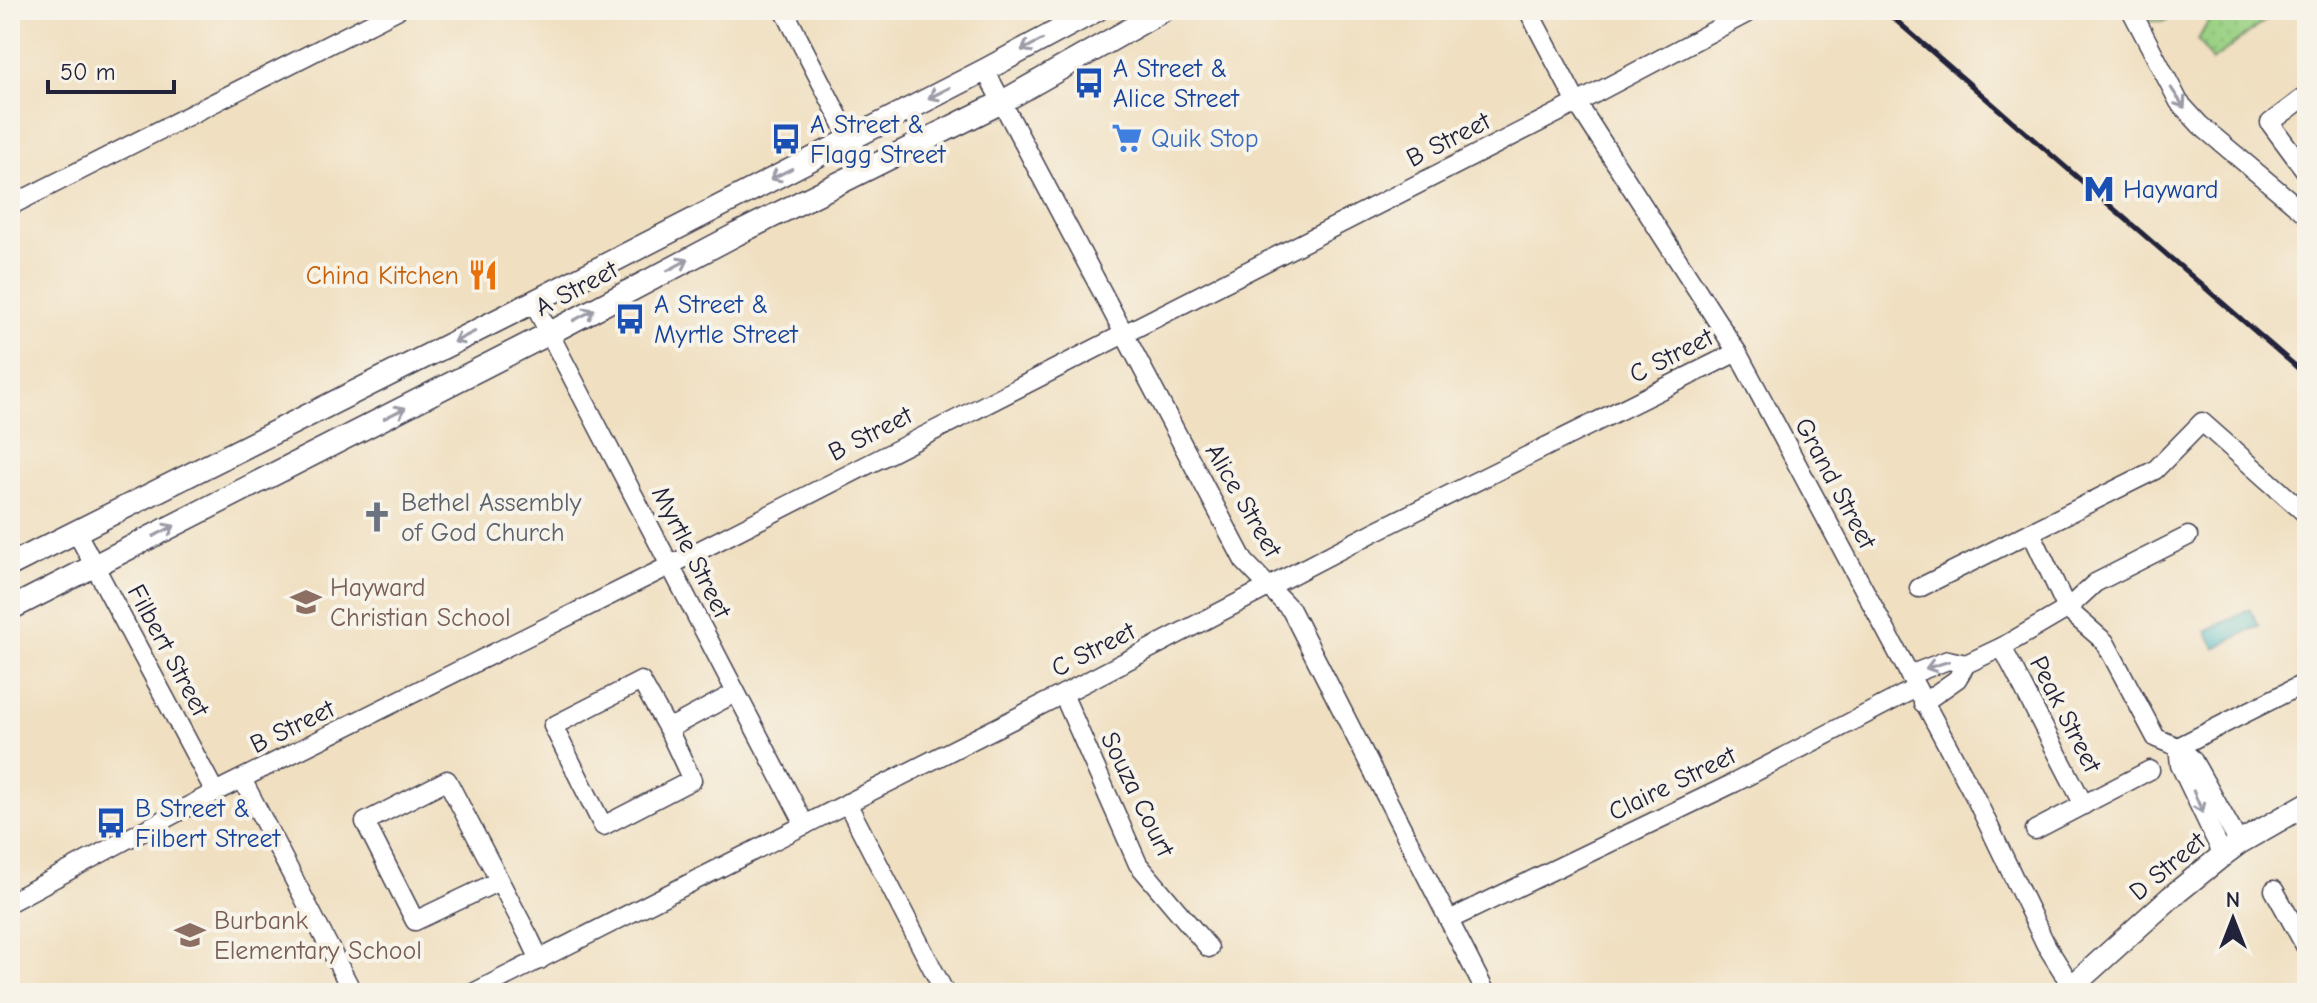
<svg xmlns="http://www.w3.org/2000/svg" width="2317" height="1003" font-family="'Comic Neue',sans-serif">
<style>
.grass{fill:url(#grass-dots);stroke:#5e795e;stroke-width:2}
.water{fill:#47b6c0;stroke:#346c7e;stroke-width:2}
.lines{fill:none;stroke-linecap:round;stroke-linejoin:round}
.minor-casing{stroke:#413e4f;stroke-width:21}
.major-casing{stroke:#413e4f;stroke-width:25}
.minor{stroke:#fff;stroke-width:18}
.major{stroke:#fff;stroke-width:22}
.rail{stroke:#22223b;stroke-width:5}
.oneway{stroke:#9c9ca7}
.labels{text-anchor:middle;stroke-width:8;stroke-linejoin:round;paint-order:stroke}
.transit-label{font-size:26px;fill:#164399;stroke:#f7f3e8;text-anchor:start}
.shop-label{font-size:26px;fill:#366cbe;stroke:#f7f3e8;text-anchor:start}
.street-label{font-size:26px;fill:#22223b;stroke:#f7f3e8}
.food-label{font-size:26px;fill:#c56008;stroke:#f7f3e8;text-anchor:end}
.worship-label{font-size:26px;fill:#5b616d;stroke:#f7f3e8;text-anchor:start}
.education-label{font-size:26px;fill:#785e54;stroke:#f7f3e8;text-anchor:start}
</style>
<defs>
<pattern id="grass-dots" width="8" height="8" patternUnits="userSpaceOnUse" patternTransform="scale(2)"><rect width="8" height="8" fill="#99d082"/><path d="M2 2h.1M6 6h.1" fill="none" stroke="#84b271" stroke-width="1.8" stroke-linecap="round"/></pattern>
</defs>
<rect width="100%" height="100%" fill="#f7f3e8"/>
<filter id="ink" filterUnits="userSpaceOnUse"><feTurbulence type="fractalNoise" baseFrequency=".0125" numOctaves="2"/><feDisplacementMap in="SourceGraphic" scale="16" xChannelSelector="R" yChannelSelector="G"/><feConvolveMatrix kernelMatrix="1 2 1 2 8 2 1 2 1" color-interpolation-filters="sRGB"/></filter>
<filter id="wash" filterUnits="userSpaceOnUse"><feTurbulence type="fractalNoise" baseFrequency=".006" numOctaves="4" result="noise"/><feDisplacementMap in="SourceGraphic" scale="32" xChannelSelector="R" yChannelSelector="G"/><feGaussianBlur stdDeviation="1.8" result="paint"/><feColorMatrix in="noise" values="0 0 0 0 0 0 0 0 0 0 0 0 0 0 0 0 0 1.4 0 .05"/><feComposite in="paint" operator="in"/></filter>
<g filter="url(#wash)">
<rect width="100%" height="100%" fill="#f0dfc0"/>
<g class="grass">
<polygon points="2144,10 2189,10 2165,21 2150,21"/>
<polygon points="2222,10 2279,10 2212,61 2198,40 2207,24"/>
</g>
<polygon class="water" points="2250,609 2259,626 2215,648 2206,631"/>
</g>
<g filter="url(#ink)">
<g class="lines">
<g class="minor-casing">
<g id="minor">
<polyline points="784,10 866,170"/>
<polyline points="1528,10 1577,103 1737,352 1974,795 2046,945 2076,993"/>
<polyline points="2131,10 2179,102 2200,125 2307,215"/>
<polyline points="985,70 1244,561 1291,610 1486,993"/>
<polyline points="2307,95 2270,123 2307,173"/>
<polyline points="10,206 397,10"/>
<polyline points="533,302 805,825"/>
<polyline points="2031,532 2067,609 2105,642 2156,738 2178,747 2192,759 2239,843"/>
<polyline points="77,533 215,792"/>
<polyline points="1919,588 2155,470 2202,422 2307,515"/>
<polyline points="2002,647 2084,805"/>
<polyline points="1909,675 1948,660 1966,664"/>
<polyline points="1063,694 1138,864 1209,948"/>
<polyline points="1923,703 1957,679 1966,664 2002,647 2067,609 2095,583 2188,536"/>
<polyline points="668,729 692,780 603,826 553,726 641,681 668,729 735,693"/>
<polyline points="2178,747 2307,682"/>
<polyline points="2178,747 2180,765 2223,855"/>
<polyline points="242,779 353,993"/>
<polyline points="847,803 945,993"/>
<polyline points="2035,830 2150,770"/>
<polyline points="499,881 415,921 365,822 447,780 530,939 540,960"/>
<polyline points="2274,890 2307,949"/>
<polyline points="10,902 215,792 669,566 1577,103 1753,10"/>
<polyline points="1449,920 1734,783 1916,688"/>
<polyline points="473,993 1063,694 1374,532 1737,352"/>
</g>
</g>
<g class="major-casing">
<g id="major">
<polyline points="10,565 508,315 985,70 1097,10"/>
<polyline points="10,609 550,333 737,234 1002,102 1164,10"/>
<polyline points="2065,993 2171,897 2223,855 2239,843 2307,804"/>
</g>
</g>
<use href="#minor" class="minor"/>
<use href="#major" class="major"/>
<polyline class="rail" points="1884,10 2307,376"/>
</g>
<defs><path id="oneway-shaft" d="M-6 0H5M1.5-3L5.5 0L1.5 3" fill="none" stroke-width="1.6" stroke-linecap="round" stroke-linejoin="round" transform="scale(2)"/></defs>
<g class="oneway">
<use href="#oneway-shaft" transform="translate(1032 45) rotate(152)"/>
<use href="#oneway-shaft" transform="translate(939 93) rotate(153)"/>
<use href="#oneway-shaft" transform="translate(2178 98) rotate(56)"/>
<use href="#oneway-shaft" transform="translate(781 174) rotate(153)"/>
<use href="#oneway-shaft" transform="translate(678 265) rotate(-28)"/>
<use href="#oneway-shaft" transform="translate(584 315) rotate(-28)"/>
<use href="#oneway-shaft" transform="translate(464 337) rotate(153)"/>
<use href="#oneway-shaft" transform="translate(395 413) rotate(-27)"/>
<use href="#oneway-shaft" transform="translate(164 531) rotate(-27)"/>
<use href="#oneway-shaft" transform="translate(1937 665) rotate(163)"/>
<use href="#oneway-shaft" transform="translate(2198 802) rotate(67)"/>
</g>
</g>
<defs>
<g id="bus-bare" transform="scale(2.4)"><path d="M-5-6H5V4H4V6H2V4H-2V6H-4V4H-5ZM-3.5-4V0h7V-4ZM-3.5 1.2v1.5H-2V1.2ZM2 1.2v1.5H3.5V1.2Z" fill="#1a4fb4" stroke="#f7f3e8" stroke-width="2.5" paint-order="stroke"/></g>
<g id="supermarket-bare" transform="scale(2.4)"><path d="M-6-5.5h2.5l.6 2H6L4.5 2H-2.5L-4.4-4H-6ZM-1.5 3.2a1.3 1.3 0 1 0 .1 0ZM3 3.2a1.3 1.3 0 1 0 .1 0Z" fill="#3f7fe0" stroke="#f7f3e8" stroke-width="2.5" paint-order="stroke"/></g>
<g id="metro-bare" transform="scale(2.4)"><path d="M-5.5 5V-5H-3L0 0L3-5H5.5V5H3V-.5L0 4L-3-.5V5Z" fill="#1a4fb4" stroke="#f7f3e8" stroke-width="2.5" paint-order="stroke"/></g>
<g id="restaurant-bare" transform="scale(2.4)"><path d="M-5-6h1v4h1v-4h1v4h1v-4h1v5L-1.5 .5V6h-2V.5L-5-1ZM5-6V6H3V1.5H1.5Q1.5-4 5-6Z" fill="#e8710a" stroke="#f7f3e8" stroke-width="2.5" paint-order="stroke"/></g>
<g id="church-bare" transform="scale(2.4)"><path d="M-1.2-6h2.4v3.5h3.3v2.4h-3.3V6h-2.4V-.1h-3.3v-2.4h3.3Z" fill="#6b7280" stroke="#f7f3e8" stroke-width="2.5" paint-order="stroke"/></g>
<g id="school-bare" transform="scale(2.4)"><path d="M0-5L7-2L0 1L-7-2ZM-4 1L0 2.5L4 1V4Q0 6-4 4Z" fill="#8d6e63" stroke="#f7f3e8" stroke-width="2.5" paint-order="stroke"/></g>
</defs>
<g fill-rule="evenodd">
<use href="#bus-bare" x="1089" y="83"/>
<use href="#supermarket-bare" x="1127" y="138"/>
<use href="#bus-bare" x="786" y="139"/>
<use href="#metro-bare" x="2099" y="189"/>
<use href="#restaurant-bare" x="483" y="275"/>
<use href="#bus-bare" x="630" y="319"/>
<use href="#church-bare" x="377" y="517"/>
<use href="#school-bare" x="306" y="602"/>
<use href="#bus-bare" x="111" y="823"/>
<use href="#school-bare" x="190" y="935"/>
</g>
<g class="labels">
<g class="transit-label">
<text x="1113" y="77">A Street &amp;<tspan x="1113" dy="30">Alice Street</tspan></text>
<text x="810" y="133">A Street &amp;<tspan x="810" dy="30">Flagg Street</tspan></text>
<text x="2123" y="198">Hayward</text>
<text x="654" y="313">A Street &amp;<tspan x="654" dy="30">Myrtle Street</tspan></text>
<text x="135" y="817">B Street &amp;<tspan x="135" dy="30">Filbert Street</tspan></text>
</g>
<g class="shop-label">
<text x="1151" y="147">Quik Stop</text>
</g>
<g class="street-label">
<text transform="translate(1448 139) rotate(-27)" y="9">B Street</text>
<text transform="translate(576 288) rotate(-28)" y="9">A Street</text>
<text transform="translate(1671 355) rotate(-27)" y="9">C Street</text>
<text transform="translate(870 433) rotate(-27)" y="9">B Street</text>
<text transform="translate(1836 483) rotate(62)" y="9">Grand Street</text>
<text transform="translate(1244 500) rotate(60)" y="9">Alice Street</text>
<text transform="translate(692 552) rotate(63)" y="9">Myrtle Street</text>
<text transform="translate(1093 649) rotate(-27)" y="9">C Street</text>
<text transform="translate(169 650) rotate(62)" y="9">Filbert Street</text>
<text transform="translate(2066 714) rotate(63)" y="9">Peak Street</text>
<text transform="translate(292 726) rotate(-26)" y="9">B Street</text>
<text transform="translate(1672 783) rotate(-26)" y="9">Claire Street</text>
<text transform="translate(1138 794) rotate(64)" y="9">Souza Court</text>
<text transform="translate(2167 866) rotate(-40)" y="9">D Street</text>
</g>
<g class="food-label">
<text x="459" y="284">China Kitchen</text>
</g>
<g class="worship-label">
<text x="401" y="511">Bethel Assembly<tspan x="401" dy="30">of God Church</tspan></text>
</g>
<g class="education-label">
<text x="330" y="596">Hayward<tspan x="330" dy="30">Christian School</tspan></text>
<text x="214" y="929">Burbank<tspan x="214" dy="30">Elementary School</tspan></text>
</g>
</g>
<rect width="2317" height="1003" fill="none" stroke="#f7f3e8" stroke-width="40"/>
<g transform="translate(2233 919)" stroke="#f7f3e8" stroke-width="6" paint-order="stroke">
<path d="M0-6L14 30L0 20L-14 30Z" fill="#22223b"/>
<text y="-12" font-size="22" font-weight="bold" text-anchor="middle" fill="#22223b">N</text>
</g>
<path d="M48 80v12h126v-12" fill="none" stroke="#22223b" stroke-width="4"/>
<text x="60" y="80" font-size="24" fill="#22223b" stroke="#f7f3e8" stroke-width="6" paint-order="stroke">50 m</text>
</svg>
